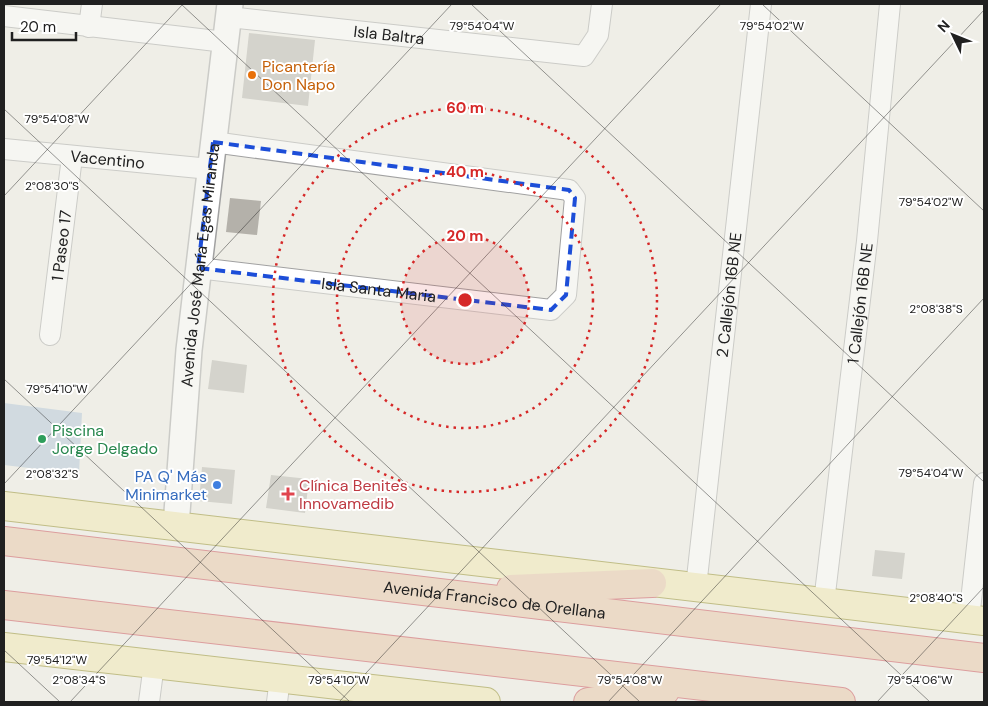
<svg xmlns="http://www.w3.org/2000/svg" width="988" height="706" font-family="'DM Sans',sans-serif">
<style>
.water{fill:#adc2d7}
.building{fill:#b4b1aa}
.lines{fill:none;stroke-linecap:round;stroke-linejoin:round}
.minor-casing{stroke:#a1a1a1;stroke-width:22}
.tertiary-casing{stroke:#a1a1a1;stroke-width:28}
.primary-casing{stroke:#898212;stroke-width:30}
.trunk-casing{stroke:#c63b45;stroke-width:30}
.minor{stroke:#fff;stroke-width:20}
.tertiary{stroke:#fff;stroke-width:25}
.primary{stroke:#f1e6aa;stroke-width:28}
.trunk{stroke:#e7c2a1;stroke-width:28}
.marked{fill:none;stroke:#1d4ed8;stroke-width:4;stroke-dasharray:10 6;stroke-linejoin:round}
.ticks{fill:none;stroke:#202020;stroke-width:1;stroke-opacity:0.45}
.ring{fill:none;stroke:#d62828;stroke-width:2.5;stroke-dasharray:2.5 5}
.food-dot{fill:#e8710a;stroke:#fff;stroke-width:2}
.leisure-dot{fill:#2e9e5b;stroke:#fff;stroke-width:2}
.shop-dot{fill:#3f7fe0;stroke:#fff;stroke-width:2}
.health-dot{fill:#e0444e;stroke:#fff;stroke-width:2}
.labels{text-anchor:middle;stroke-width:4;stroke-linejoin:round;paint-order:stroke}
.street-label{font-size:16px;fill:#202020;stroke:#fff}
.food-label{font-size:16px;fill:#c56008;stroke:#fff;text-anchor:start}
.leisure-label{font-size:16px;fill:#27864d;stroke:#fff;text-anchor:start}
.shop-label{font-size:16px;fill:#366cbe;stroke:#fff;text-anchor:end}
.health-label{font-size:16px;fill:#be3a42;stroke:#fff;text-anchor:start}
.ticks-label{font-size:12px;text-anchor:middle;fill:#202020;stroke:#fff;stroke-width:4;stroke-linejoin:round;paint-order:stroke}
.centre{fill:#d62828;stroke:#fff;stroke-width:2.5}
.ring-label{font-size:15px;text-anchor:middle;font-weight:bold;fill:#d62828;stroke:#fff;stroke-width:4;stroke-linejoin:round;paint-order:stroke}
</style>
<rect width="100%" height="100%" fill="#efeee7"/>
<polygon class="water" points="4,403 82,413 79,474 4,465"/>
<g class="building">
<polygon points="249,33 315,40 308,106 242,98"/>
<polygon points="230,198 261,201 257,235 226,232"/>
<polygon points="212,360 247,365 244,393 208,389"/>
<polygon points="202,467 235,470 232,504 199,501"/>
<polygon points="271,475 309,479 305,513 266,508"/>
<polygon points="875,550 905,553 902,579 872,576"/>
</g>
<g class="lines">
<g class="minor-casing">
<g id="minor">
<polyline points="4,16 225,42"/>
<path id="s1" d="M 229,17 L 584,56 L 598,35 L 602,4"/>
<polyline points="89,27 92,4"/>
<path id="s2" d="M 4,149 L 210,169"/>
<path id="s3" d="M 198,268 L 551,310 L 566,295 L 575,198 L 569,190 L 213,142"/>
<path id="s4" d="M 50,335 L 72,157"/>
<path id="s5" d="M 696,587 L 761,4"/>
<path id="s6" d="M 824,602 L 867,241 L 890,4"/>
<polyline points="969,619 984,483"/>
<polyline points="149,702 154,664"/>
<polyline points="277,702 280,678"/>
</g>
</g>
<g class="tertiary-casing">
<g id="tertiary">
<path id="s7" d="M 176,526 L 189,350 L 230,4"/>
</g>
</g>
<g class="primary-casing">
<g id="primary">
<polyline points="4,506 984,621"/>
<polyline points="4,647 486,702"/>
</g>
</g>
<g class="trunk-casing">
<g id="trunk">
<path id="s8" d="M 4,541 L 984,658"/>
<polyline points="511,589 652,583"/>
<polyline points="4,605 841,702"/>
<polyline points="588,702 665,691"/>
</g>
</g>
<use href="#minor" class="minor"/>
<use href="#tertiary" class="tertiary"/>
<use href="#primary" class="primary"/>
<use href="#trunk" class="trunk"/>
</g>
<path d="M0 0H988V706H0ZM 213,142 L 569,190 L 575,198 L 566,295 L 551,310 L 198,268 Z" fill="#efeee7" fill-opacity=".55" fill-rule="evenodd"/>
<path class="marked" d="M 213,142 L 569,190 L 575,198 L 566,295 L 551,310 L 198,268 Z"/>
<path class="ticks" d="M 181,4 L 930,702M 471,4 L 984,482M 762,4 L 984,211M 4,109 L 640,702M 4,196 L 183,4M 4,379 L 350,702M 4,484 L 452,4M 4,650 L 60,702M 70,702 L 721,4M 339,702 L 984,10M 608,702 L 984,298M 877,702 L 984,587"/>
<circle cx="465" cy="300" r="64" fill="#d62828" fill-opacity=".12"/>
<g class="ring">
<circle cx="465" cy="300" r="64"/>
<circle cx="465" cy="300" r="128"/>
<circle cx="465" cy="300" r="192"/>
</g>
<circle class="food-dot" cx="252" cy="75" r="5"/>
<circle class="leisure-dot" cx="42" cy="439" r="5"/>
<circle class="shop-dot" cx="217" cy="485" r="5"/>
<path class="health-dot" d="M285.5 486.5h5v5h5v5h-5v5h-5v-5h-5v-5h5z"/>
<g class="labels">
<g class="street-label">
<text dy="6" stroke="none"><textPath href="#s1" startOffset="161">Isla Baltra</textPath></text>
<text dy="6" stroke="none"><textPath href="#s2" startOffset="104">Vacentino</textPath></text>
<text dy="6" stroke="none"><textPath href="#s4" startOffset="90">1 Paseo 17</textPath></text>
<text dy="6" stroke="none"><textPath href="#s7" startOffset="262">Avenida José María Egas Miranda</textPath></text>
<text dy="6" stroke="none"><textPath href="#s3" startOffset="182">Isla Santa Maria</textPath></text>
<text dy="6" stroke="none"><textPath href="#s5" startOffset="294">2 Callejón 16B NE</textPath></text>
<text dy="6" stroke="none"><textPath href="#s6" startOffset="301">1 Callejón 16B NE</textPath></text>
<text dy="6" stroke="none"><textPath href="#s8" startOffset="494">Avenida Francisco de Orellana</textPath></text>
</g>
<g class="food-label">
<text x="262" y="72">Picantería<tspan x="262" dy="18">Don Napo</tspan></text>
</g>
<g class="leisure-label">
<text x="52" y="436">Piscina<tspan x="52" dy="18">Jorge Delgado</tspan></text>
</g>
<g class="shop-label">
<text x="207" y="482">PA Q' Más<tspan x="207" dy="18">Minimarket</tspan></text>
</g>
<g class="health-label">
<text x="299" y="491">Clínica Benites<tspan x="299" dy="18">Innovamedib</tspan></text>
</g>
</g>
<g class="ticks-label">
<text x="482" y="30">79°54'04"W</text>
<text x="772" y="30">79°54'02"W</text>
<text x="57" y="123">79°54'08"W</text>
<text x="52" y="190">2°08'30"S</text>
<text x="931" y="206">79°54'02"W</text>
<text x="936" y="313">2°08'38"S</text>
<text x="57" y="393">79°54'10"W</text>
<text x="931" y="477">79°54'04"W</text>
<text x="52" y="478">2°08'32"S</text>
<text x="936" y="602">2°08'40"S</text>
<text x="57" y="664">79°54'12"W</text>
<text x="79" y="684">2°08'34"S</text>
<text x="339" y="684">79°54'10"W</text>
<text x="630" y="684">79°54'08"W</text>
<text x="920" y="684">79°54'06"W</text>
</g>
<circle cx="465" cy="300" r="8" class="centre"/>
<g class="ring-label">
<text x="465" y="113">60 m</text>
<text x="465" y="177">40 m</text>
<text x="465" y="241">20 m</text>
</g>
<rect width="988" height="706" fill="none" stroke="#202020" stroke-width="10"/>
<g transform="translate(953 35) rotate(313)" stroke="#ffffff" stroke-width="4" paint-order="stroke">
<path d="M0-4L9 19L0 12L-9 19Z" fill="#202020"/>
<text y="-8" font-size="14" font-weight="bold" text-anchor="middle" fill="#202020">N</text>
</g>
<path d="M12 32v8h64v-8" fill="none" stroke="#202020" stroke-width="2.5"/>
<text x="20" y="32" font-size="15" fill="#202020" stroke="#ffffff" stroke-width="4" paint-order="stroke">20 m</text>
</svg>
